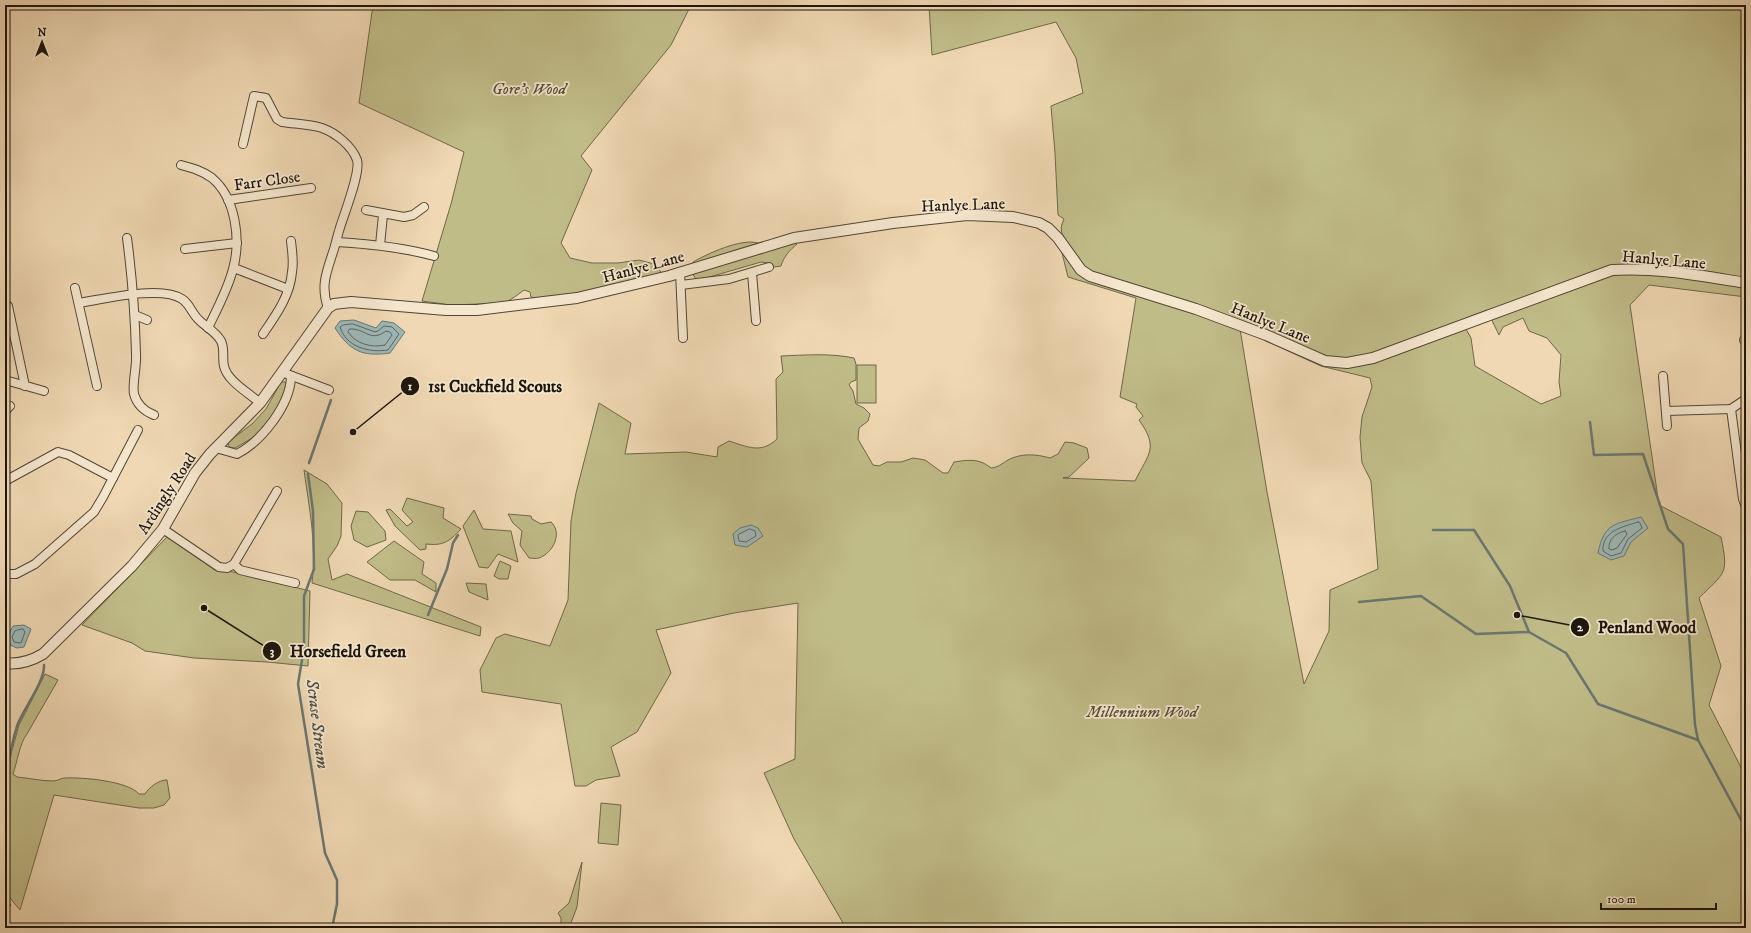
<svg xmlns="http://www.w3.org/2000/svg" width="1751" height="933" font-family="'IM FELL DW Pica',serif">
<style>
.green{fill:#c0bc88;stroke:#6e684a;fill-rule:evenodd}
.water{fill:#9db8b7;stroke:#697772}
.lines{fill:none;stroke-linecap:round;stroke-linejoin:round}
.shore{stroke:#5c6661;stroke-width:1}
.stream{stroke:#697772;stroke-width:2.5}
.minor-casing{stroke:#514635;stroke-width:10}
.tertiary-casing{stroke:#514635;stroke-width:12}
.minor{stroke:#f5e6ce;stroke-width:8}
.tertiary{stroke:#f5e6ce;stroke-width:10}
.labels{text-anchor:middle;stroke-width:3.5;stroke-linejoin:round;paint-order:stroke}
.park-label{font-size:16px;font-style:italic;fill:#554f37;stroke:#f5e6ce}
.street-label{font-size:16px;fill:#1c150b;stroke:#f5e6ce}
.water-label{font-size:17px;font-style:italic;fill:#494e47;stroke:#f5e6ce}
.leader{fill:none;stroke:#1c150b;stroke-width:1.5}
.callout-dot{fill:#1c150b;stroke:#f5e6ce;stroke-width:1.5}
.mark-label{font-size:12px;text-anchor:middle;font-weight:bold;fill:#fff}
.callout-label{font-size:17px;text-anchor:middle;font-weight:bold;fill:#1c150b;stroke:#f5e6ce;stroke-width:3.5;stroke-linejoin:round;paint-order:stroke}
</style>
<rect width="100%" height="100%" fill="#efd8b3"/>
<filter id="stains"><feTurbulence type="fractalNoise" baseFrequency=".005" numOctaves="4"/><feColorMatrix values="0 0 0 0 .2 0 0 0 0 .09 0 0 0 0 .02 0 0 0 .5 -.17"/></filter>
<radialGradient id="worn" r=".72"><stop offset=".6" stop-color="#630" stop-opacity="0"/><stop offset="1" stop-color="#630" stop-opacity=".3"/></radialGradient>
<g class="green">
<path d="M 373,5 L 691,5 L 671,45 L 581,156 L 592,170 L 561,243 L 570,258 L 592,263 L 618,263 L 639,260 L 654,264 L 662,273 C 631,282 600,290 568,295 C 557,297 542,300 531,297 L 530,292 L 524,290 L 516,296 L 505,303 L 451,305 L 422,301 L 451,204 L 464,152 L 359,103 Z"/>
<path d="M 929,5 L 1746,5 L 1746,297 L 1649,285 L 1630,305 L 1659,505 L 1721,537 C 1729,575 1725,572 1699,598 L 1721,666 L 1709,705 L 1746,777 L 1746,928 L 846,928 L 794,839 L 764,773 L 795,759 L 798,603 L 734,613 L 656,630 L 671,673 L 637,732 L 611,747 L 620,776 L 596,780 L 586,786 L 575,786 L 561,704 L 482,692 L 480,670 L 496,638 L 505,634 L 550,646 L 568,600 L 571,521 L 576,493 L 599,403 L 631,423 L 625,454 L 686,452 L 717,457 L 718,447 L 729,441 C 748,447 761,454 777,439 L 776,379 L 783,372 L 781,356 C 806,355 830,353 854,358 L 856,364 L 856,380 L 851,382 L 849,385 L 853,391 L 856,404 L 864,408 L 870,414 L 868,421 L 859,428 L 858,439 L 873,465 L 879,466 L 887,462 L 901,462 L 913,458 L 925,460 L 943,473 L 948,473 L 954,462 C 968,460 979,458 991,468 C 999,467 1001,464 1008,460 C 1021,453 1036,454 1050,458 L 1058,454 L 1065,442 L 1074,443 L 1087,448 L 1089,458 L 1069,477 L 1063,478 L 1135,481 C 1149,453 1159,448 1139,420 L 1143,416 L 1136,407 L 1137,404 L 1120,397 L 1136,298 L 1068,277 L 1062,253 L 1066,240 C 1060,232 1060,228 1064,219 L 1058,215 L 1055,153 L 1051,106 L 1083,93 L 1076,58 L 1056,22 L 932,55 ZM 1487,310 L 1499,335 L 1503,327 L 1523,318 L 1529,331 L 1547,338 L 1561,355 L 1559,382 L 1561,396 L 1541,404 L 1475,366 L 1471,338 L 1461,320 ZM 1240,329 L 1321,366 L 1370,378 L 1372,387 L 1362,417 L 1360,437 L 1362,463 L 1371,481 L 1378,569 L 1330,590 L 1329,631 L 1304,684 L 1267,492 Z"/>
<path d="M 794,241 L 797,244 C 790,250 784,256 781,266 L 774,267 L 768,263 L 761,262 L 706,278 L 696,279 L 691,272 L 693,262 C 707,254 741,238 758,243 C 760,244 763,246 766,248 Z"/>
<rect x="857" y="365" width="19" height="38"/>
<polygon points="281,382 285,382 287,387 274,414 254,437 235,448 229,447 228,442 252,424 266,409"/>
<path d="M 304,470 L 327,484 L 342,503 L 341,536 L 337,546 L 328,559 L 332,580 L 347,574 L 481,627 L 480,636 L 312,583 C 317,545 309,507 304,470 Z"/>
<path d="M 407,498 L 444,508 L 443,518 L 461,529 C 449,542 443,546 426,544 L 426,549 L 420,550 L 395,526 L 386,510 L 390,509 L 407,526 L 413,522 L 402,510 Z"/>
<polygon points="474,510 483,529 511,531 518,562 498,554 488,568 479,567 463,526"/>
<polygon points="356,511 368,512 385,531 386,540 367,547 354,540 351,526"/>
<path d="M 508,514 L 531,516 L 532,519 L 541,524 L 551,522 C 563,533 553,553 539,558 C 536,559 532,558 529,558 L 520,545 L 522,531 L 513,523 Z"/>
<polygon points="167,537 215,570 233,572 310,591 308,666 267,662 194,658 145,651 132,643 82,625"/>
<polygon points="394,541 424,562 422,574 436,583 436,592 415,580 390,580 367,562"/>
<polygon points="500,561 511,566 508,579 499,579 494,576"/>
<polygon points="466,583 486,584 488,600 469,592"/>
<path d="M 45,674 L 58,680 L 27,734 C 20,742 17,763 13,774 L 17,777 C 29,778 41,781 53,781 C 58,781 61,778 65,778 C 82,777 128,781 139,794 L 145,794 C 149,787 159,780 167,780 L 170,798 L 164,805 L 154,808 L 139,808 L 54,795 L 20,910 L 5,892 L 5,862 L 9,844 L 10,757 L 19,725 Z"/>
<polygon points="601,803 621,805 618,845 598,843"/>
<polygon points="582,862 577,907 569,928 561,928 561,918 558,913 569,903"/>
</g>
<g class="water">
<path d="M 354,320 L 376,328 L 382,321 L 394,323 L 405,332 L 390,353 C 362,357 350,351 335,328 L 340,321 Z"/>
<path d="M 1641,517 L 1648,528 L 1631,542 L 1624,556 L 1611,560 L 1598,553 C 1604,523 1615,524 1641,517 Z"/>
<polygon points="751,525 758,528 763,536 747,547 735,545 733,534 740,528"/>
<polygon points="24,625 31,629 24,647 17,648 10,645 7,637 13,626"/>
</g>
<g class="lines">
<g class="shore">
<path d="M 353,324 L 375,332 L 378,331 L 384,326 L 392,327 L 399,334 L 388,350 C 369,353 346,347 340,327 L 343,325 Z"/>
<path d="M 350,329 C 365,328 370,343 386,331 L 390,332 L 392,335 L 385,345 C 371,348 356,344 348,332 Z"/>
<path d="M 1638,522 L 1640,523 L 1642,528 L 1628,539 L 1621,553 L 1611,556 L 1603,551 C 1602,531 1622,527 1638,522 Z"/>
<polygon points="750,529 755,531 756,536 746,542 739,541 738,535"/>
<path d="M 1625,531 L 1627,534 L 1617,548 L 1612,550 L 1609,549 C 1608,539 1616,533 1625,531 Z"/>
<polygon points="23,629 25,632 21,643 14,642 12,637 15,631"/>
</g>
<g class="stream">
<polyline points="1590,422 1594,455 1643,454 1668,529 1683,544 1695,725 1698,740 1746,829"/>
<polyline points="309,463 331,400"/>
<polyline points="308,474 313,511 314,569 304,596 304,648 298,684 325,853 337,880 337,904 332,928"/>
<polyline points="1433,530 1474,530 1510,586 1529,632 1566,653 1598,704 1698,740"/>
<polyline points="1359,602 1421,596 1476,634 1529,632"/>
<polyline points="428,615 447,569 453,543 458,535"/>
<path d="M 7,827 C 7,792 6,761 17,726 C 23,709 45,682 44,665"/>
<polyline points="5,851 7,834"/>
<polyline points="5,900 10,905"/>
</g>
<g class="minor-casing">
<g id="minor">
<path d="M 243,144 L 254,96 L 266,98 L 277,119 L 282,122 C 295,124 309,124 322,128 C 336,133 352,146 357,160 C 361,173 343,216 339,231 C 337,237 336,243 334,249 C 327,271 320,285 328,308"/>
<path d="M 181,165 C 192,168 203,171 212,178 C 236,198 241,240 233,269 C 228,289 217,309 208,328"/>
<polyline points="228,200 311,188"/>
<polyline points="366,210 404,217 413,215 424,207"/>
<path d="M 127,238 C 132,276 135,315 136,354 C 137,366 132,384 134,394 C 137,405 144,411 154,415"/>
<path d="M 337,242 C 370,244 402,247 434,256"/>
<polyline points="380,245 383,215"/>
<polyline points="185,249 237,243"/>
<polyline points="234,268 288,289"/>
<polyline points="680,272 683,338"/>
<polyline points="752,273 756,321"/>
<polyline points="681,285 729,279 769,267"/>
<polyline points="75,288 97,386"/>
<path d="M 79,303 C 104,299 162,285 182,299 C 190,304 192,314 199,320 C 206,327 216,332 221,341 C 225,349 222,358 224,366 C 227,381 249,393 260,403"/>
<polyline points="5,304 8,306 25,386"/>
<polyline points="135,315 147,320"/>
<path d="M 263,334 C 276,315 290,296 292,272 C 294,262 292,251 291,241"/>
<polyline points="1744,340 1746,340"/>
<polyline points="287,374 329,390"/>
<polyline points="1663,376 1667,426"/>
<polyline points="5,380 44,391"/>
<polyline points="1731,409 1743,499 1746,507"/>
<polyline points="5,411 10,406"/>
<polyline points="1666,411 1731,409 1746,399"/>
<path d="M 216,448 L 237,454 C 262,441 290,405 291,377"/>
<polyline points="5,481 58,452 69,455 113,478"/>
<polyline points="163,529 219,567 227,568 234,564 240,570 295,583"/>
<polyline points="234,564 277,491"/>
<polyline points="5,574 16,574 35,564 94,512 103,497 138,430"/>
</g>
</g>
<g class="tertiary-casing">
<path id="tertiary" d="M 5,663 C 19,665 31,661 43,654 L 132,566 L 163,529 L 195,473 L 210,454 L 260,403 L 328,308 L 334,304 L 351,302 L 446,310 L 477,310 L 577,298 L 669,276 L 794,238 L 893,223 L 967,215 L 1013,217 L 1039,223 L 1048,228 L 1058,238 L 1081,270 L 1090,276 L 1196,309 L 1266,335 L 1325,361 L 1347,363 L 1373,358 L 1612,270 C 1656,267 1702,276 1746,283"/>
</g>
<use href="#minor" class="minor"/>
<use href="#tertiary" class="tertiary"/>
</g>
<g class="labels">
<g class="park-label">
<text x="529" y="94">Gore's Wood</text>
<text x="1142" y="717">Millennium Wood</text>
</g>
<g class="street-label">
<text transform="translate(267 180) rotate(-8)" y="6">Farr Close</text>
<text transform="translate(963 204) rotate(-2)" y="6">Hanlye Lane</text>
<text transform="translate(1664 259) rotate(5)" y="6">Hanlye Lane</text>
<text transform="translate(643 266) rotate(-15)" y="6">Hanlye Lane</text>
<text transform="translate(1271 322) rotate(22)" y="6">Hanlye Lane</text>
<text transform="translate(166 493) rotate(-57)" y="6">Ardingly Road</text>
</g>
<g class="water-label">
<text transform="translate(318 724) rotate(83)" y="6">Scrase Stream</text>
</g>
</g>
<path class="leader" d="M353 432L410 386M1517 615L1580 627M204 608L272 651"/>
<g class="callout-dot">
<circle cx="353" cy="432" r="4"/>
<circle cx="1517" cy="615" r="4"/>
<circle cx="204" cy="608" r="4"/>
<circle cx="410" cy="386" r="10"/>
<circle cx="1580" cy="627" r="10"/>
<circle cx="272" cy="651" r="10"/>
</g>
<g class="mark-label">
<text x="410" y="390">1</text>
<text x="1580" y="631">2</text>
<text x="272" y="655">3</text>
</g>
<g class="callout-label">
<text x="495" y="392">1st Cuckfield Scouts</text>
<text x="1647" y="633">Penland Wood</text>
<text x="348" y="657">Horsefield Green</text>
</g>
<rect width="1751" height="933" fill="none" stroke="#efd8b3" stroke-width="20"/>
<rect x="6" y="6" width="1739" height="921" fill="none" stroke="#1c150b" stroke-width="2"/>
<rect x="10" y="10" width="1731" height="913" fill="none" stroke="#1c150b"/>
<g transform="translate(42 42)" stroke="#f5e6ce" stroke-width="3" paint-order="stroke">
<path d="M0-3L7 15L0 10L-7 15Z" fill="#1c150b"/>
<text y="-6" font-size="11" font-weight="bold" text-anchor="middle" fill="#1c150b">N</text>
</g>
<path d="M1601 903v6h115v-6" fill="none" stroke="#1c150b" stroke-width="2"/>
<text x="1607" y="903" font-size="12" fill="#1c150b" stroke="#f5e6ce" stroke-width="3" paint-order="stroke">100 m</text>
<rect width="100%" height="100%" filter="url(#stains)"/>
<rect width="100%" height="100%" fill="url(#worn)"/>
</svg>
